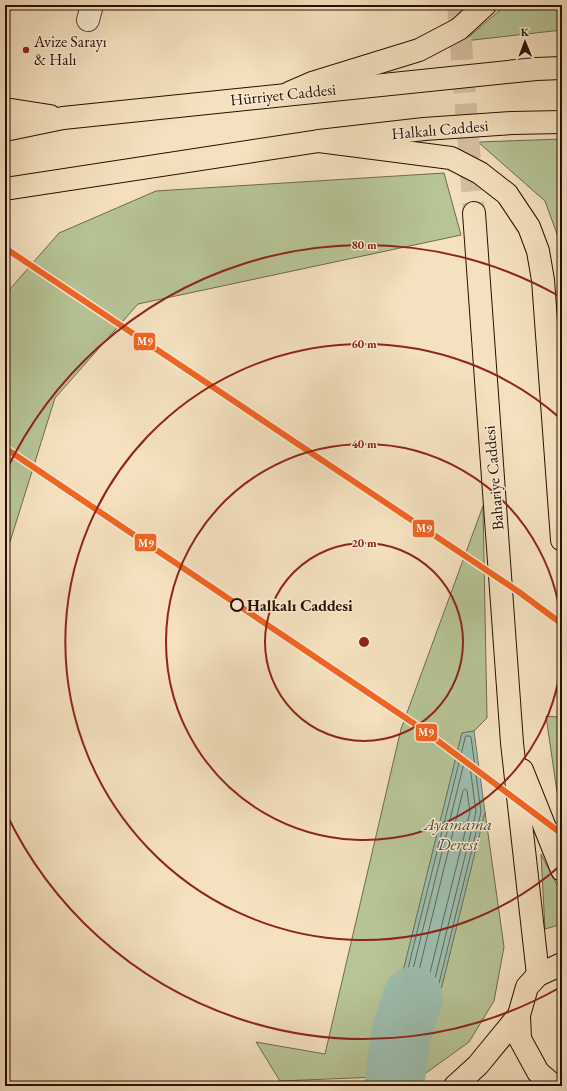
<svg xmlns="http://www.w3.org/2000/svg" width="567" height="1091" font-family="'EB Garamond',serif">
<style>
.green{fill:#b7c496;stroke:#70694c}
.water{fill:#9dbeae;stroke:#6f7869}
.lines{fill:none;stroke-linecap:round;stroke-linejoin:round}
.shore{stroke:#636658;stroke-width:1}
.river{stroke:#9dbeae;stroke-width:60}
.major-tunnel{stroke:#d6c1a3;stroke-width:22;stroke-dasharray:22 11;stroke-linecap:butt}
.minor-casing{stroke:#5c4331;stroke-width:24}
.major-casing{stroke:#290e02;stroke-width:24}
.highway-casing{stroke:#290e02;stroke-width:24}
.minor{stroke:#f8ecd5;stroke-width:22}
.major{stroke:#f5e1bf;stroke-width:22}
.highway{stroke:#f5e1bf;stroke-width:22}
.metro-1-casing{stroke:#f8ecd5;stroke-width:9}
.metro-1{stroke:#f26522;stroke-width:6}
.ring{fill:none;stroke:#8f2418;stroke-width:2}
.poi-dot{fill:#8f2418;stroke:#f8ecd5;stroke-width:1.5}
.stop-dot{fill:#f8ecd5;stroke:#290e02;stroke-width:2}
.labels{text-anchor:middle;stroke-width:3;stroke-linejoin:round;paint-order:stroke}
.poi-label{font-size:16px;fill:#290e02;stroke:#f8ecd5;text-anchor:start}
.street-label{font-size:16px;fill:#290e02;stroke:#f8ecd5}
.stop-label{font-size:16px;font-weight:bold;fill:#290e02;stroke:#f8ecd5;text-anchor:start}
.water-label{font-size:17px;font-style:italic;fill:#524c3e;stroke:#f8ecd5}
.centre{fill:#8f2418;stroke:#f8ecd5;stroke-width:2}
.ring-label{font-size:12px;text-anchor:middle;font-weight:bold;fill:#8f2418;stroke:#f8ecd5;stroke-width:3;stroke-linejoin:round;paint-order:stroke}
.line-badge{stroke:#f8ecd5;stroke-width:1.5}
.badge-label{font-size:11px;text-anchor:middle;font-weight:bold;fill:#fff}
</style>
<rect width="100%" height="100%" fill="#f5e1bf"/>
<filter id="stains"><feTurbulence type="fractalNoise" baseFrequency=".005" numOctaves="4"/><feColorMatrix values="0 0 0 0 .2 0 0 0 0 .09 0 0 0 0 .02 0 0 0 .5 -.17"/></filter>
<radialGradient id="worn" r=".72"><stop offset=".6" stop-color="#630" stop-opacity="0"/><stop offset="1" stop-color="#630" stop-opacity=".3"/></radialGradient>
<g class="green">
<polygon points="506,5 562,5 562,30 464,41"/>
<polygon points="562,139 562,245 561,245 545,201 478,142"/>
<polygon points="444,173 461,235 138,304 55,398 9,545 5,499 5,311 10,289 59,233 156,191"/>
<polygon points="483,506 487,718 474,731 462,733 377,1077 280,1081 256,1042 325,1054 401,729"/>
<polygon points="546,716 557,717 562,732 562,813 557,792"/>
<polygon points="485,812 504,947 494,1001 469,1042 419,1078"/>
<polygon points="541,854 562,895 562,924 545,929"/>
</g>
<polygon class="water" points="474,731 485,812 419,1078 377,1077 462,733"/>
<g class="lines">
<g class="shore">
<polygon points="466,736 469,736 471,737 481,812 417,1073 415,1074 385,1073 383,1071"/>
<polygon points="466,757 469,759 476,812 413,1068 411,1069 391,1069 389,1066 465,759"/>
<polygon points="465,789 467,791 470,812 408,1061 407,1063 398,1063 397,1060 463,791"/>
</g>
<polyline class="river" points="394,1086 401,1035 413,997"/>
<polyline class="major-tunnel" points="458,5 474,213"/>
<g class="minor-casing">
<polyline id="minor" points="88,20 92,5"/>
</g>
<g class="major-casing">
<g id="major">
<polyline points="5,109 50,116"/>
<polyline points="5,130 63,118 536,69 562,68"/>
<polyline points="5,189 319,141 424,129 512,123 562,122"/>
<polyline points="474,213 512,743 538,975"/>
<polyline points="522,770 562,870"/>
<polyline points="455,1086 478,1065 519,1015"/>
<polyline points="554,1086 538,1072 520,1039 519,1015 527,987 538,975 562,964"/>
</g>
</g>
<g class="highway-casing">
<g id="highway">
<polyline points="289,93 312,83 419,50 459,29 485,5"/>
<polyline points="319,141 451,158 480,173 507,194 529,227 538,251 543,280 562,540"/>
</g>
</g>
<use href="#minor" class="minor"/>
<use href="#major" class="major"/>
<use href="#highway" class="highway"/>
<g class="metro-1-casing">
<g id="metro-1">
<polyline points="5,248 519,592 562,624"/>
<polyline points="5,448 422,729 562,834"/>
</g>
</g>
<use href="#metro-1" class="metro-1"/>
</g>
<g class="ring">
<circle cx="364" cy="642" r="99"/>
<path d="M562 644A198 198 0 1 1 562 640"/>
<path d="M561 865A298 298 0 1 1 561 419"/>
<path d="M559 988A397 397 0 0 1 6 813M6 471A397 397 0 0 1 559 296"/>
</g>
<circle class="poi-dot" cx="26" cy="50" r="4"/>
<circle class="stop-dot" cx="237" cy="605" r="6"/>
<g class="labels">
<g class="poi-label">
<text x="34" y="47">Avize Sarayı<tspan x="34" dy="18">&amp; Halı</tspan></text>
</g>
<g class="street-label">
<text transform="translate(283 94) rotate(-6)" y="6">Hürriyet Caddesi</text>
<text transform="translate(440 129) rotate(-5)" y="6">Halkalı Caddesi</text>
<text transform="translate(493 478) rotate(-95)" y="6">Bahariye Caddesi</text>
</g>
<g class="stop-label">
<text x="247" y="611">Halkalı Caddesi</text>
</g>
<g class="water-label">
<text x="458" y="830">Ayamama<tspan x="458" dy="20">Deresi</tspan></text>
</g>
</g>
<circle cx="364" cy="642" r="6" class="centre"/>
<g class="ring-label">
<text x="364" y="249">80 m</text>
<text x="364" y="348">60 m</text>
<text x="364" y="448">40 m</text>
<text x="364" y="547">20 m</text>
</g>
<g class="line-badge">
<rect x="133" y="332" width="23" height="19" rx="4" fill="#f26522"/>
<rect x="412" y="519" width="23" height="19" rx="4" fill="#f26522"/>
<rect x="134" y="533" width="23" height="19" rx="4" fill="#f26522"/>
<rect x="415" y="723" width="23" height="19" rx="4" fill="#f26522"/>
</g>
<g class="badge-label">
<text x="145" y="345">M9</text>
<text x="424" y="532">M9</text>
<text x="146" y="547">M9</text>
<text x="426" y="736">M9</text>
</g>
<rect width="567" height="1091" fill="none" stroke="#f5e1bf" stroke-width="20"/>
<rect x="6" y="6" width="555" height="1079" fill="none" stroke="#290e02" stroke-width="2"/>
<rect x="10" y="10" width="547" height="1071" fill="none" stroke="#290e02"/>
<g transform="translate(525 42) rotate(359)" stroke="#f8ecd5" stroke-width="3" paint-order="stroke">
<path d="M0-3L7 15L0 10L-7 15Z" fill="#290e02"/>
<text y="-6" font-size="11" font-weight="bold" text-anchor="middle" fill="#290e02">K</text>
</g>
<rect width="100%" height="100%" filter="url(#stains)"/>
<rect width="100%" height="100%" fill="url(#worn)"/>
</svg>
